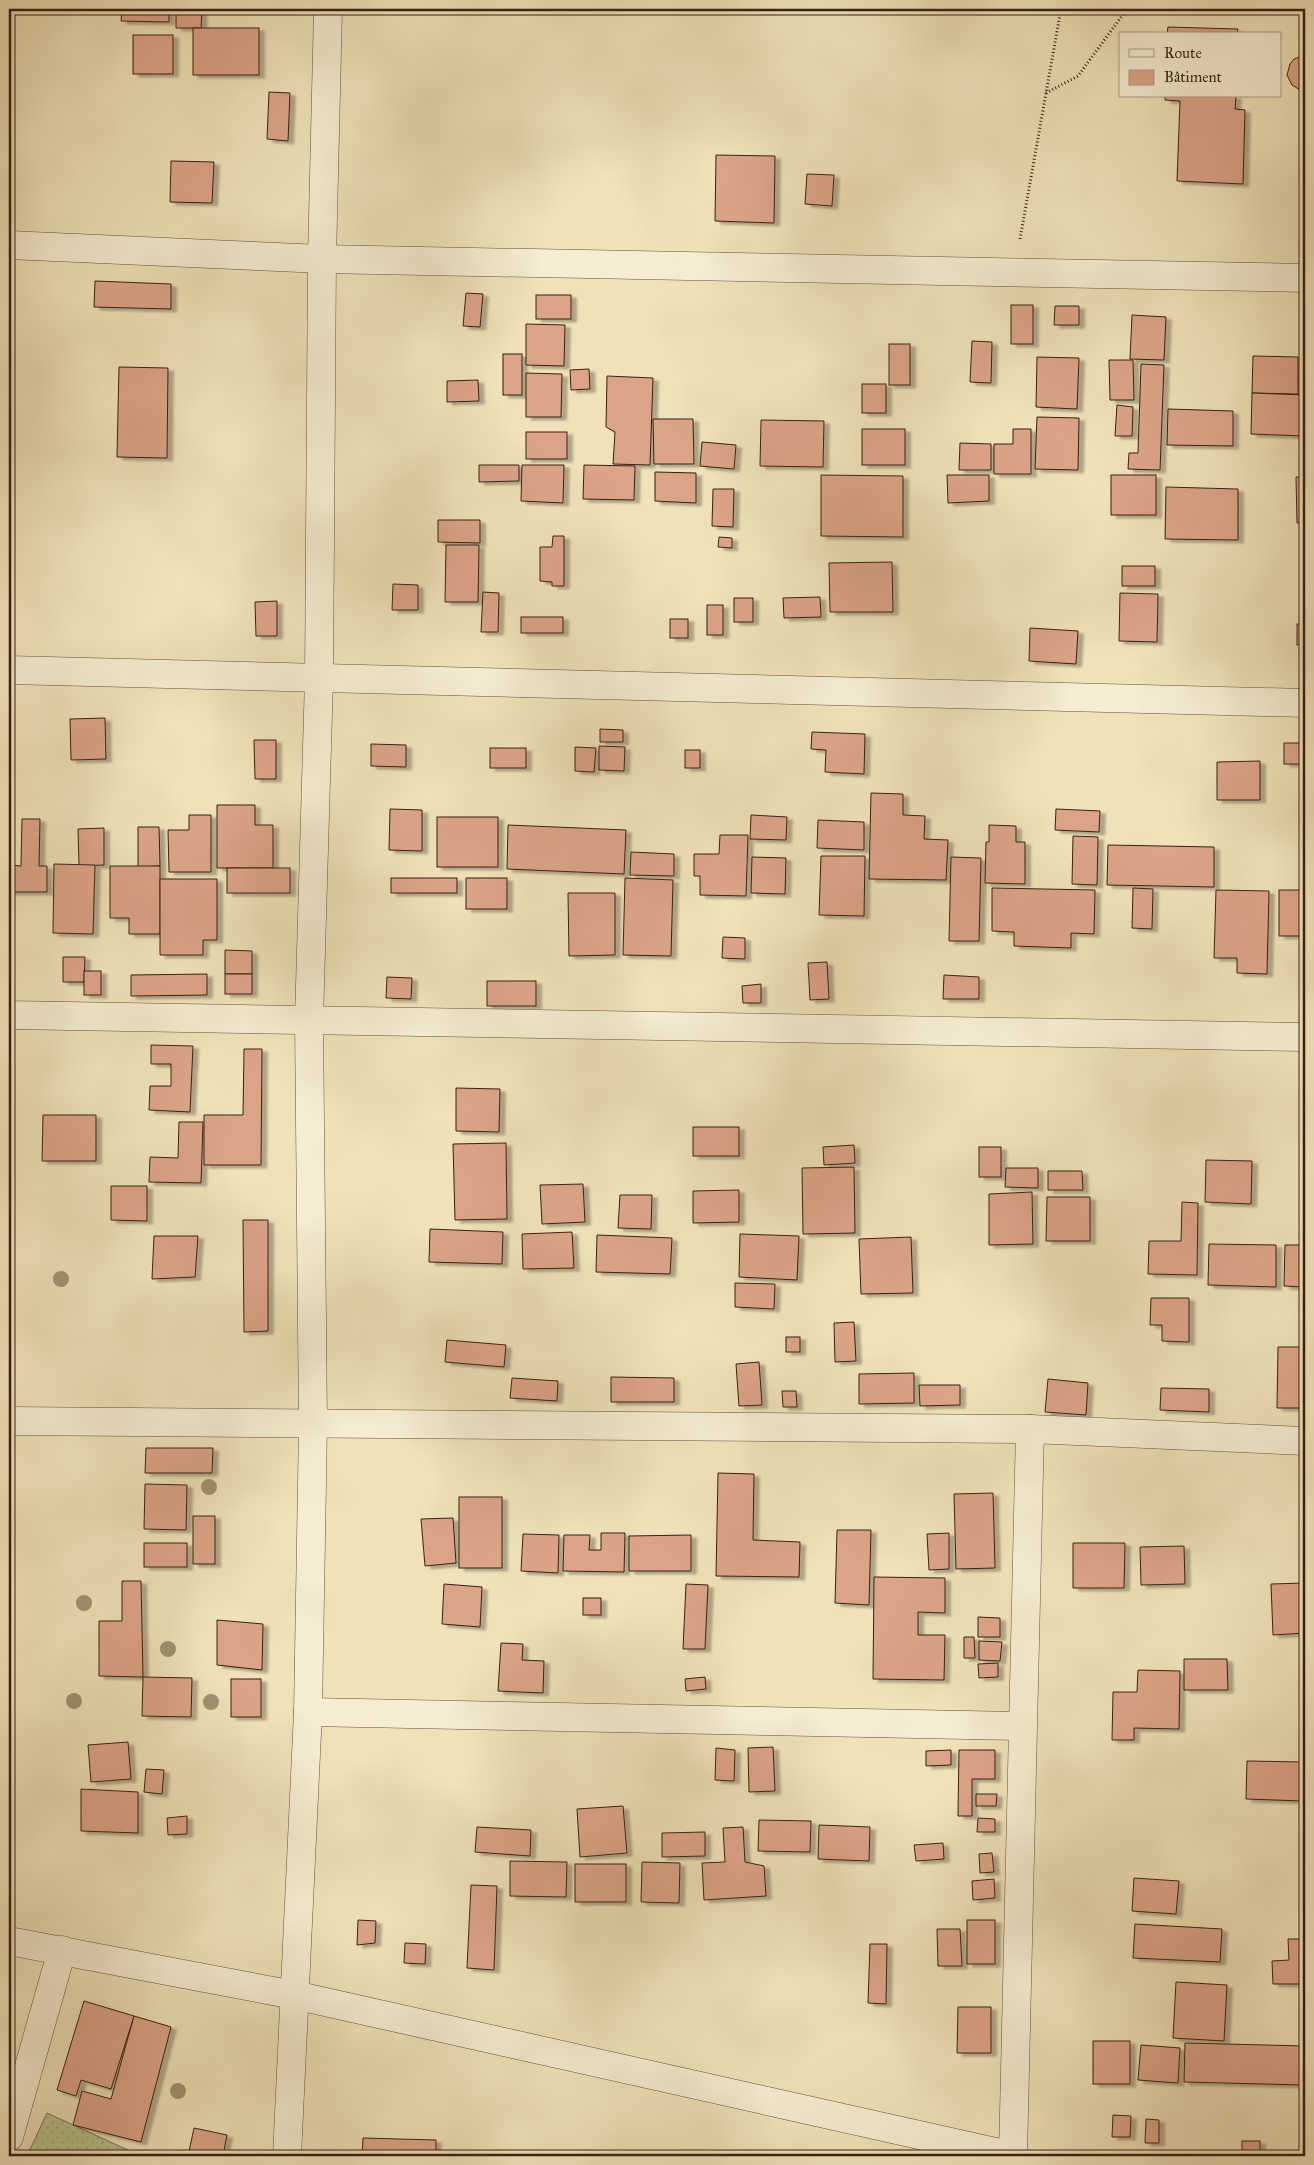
<svg xmlns="http://www.w3.org/2000/svg" width="1314" height="2165" font-family="'IM FELL Great Primer',serif">
<style>
.grass{fill:url(#grass-dots);stroke:#797251}
.building{fill:#dba487;stroke:#3b1f12;filter:url(#shadow)}
.lines{fill:none;stroke-linecap:round;stroke-linejoin:round}
.minor-casing{stroke:#68503c;stroke-width:29}
.path{stroke:#3b1f12;stroke-width:3;stroke-dasharray:1 2.5;stroke-linecap:butt}
.minor{stroke:#f5ecd1;stroke-width:28}
.tree{fill:#a09272}
</style>
<defs>
<pattern id="grass-dots" width="8" height="8" patternUnits="userSpaceOnUse" patternTransform="scale(1.25)"><rect width="8" height="8" fill="#b7c490"/><path d="M2 2h.1M6 6h.1" fill="none" stroke="#9ea87b" stroke-width="1.8" stroke-linecap="round"/></pattern>
<filter id="shadow"><feDropShadow dx="5.5" dy="3" stdDeviation="1" flood-color="#0004"/></filter>
</defs>
<rect width="100%" height="100%" fill="#efe2b8"/>
<filter id="stains"><feTurbulence type="fractalNoise" baseFrequency=".004" numOctaves="4"/><feColorMatrix values="0 0 0 0 .2 0 0 0 0 .09 0 0 0 0 .02 0 0 0 .5 -.17"/></filter>
<radialGradient id="worn" r=".72"><stop offset=".6" stop-color="#630" stop-opacity="0"/><stop offset="1" stop-color="#630" stop-opacity=".3"/></radialGradient>
<polygon class="grass" points="47,2113 141,2156 27,2156"/>
<g class="building">
<polygon points="122,9 169,9 169,22 121,21"/>
<polygon points="176,9 202,9 201,28 176,28"/>
<polygon points="1168,27 1238,29 1237,34 1167,34"/>
<rect x="193" y="28" width="66" height="47"/>
<rect x="133" y="35" width="40" height="39"/>
<polygon points="1305,55 1305,91 1302,91 1292,85 1287,75 1290,64 1294,59"/>
<polygon points="269,92 290,93 288,141 267,139"/>
<polygon points="1165,96 1236,96 1235,109 1245,110 1243,184 1177,181 1180,101 1165,100"/>
<polygon points="716,155 775,156 774,223 715,221"/>
<polygon points="171,161 214,162 212,203 170,202"/>
<polygon points="807,174 834,175 832,206 805,204"/>
<polygon points="95,281 171,284 171,309 94,307"/>
<polygon points="466,293 483,294 480,327 463,326"/>
<rect x="536" y="295" width="35" height="24"/>
<rect x="1011" y="305" width="22" height="39"/>
<polygon points="1055,306 1079,306 1079,325 1054,325"/>
<polygon points="1132,315 1166,317 1164,360 1130,359"/>
<polygon points="526,324 565,325 564,366 526,365"/>
<polygon points="972,341 992,342 991,383 970,382"/>
<rect x="889" y="344" width="21" height="41"/>
<rect x="503" y="354" width="19" height="41"/>
<polygon points="1253,356 1298,357 1298,394 1252,393"/>
<polygon points="1037,357 1079,358 1077,409 1036,407"/>
<polygon points="1109,360 1133,360 1134,400 1110,400"/>
<polygon points="1141,364 1164,365 1160,470 1128,469 1129,453 1138,453"/>
<polygon points="119,367 168,368 167,458 117,457"/>
<polygon points="589,369 590,389 571,390 570,370"/>
<polygon points="526,373 562,374 561,417 526,417"/>
<polygon points="607,376 653,378 650,465 613,464 615,432 606,427"/>
<polygon points="478,380 479,401 447,402 447,381"/>
<rect x="862" y="384" width="24" height="29"/>
<polygon points="1252,393 1305,395 1305,436 1251,434"/>
<polygon points="1117,405 1133,407 1132,436 1115,436"/>
<polygon points="1168,409 1233,411 1233,446 1167,445"/>
<polygon points="1037,417 1079,418 1078,470 1035,469"/>
<polygon points="653,419 693,419 694,464 654,464"/>
<polygon points="761,420 824,421 823,467 760,466"/>
<rect x="862" y="429" width="43" height="36"/>
<polygon points="1013,429 1031,429 1031,474 994,474 994,444 1013,444"/>
<rect x="526" y="432" width="41" height="27"/>
<polygon points="702,442 736,445 734,469 700,466"/>
<polygon points="960,443 991,444 991,470 959,470"/>
<polygon points="479,465 519,465 519,481 479,482"/>
<polygon points="522,465 564,465 563,503 521,501"/>
<polygon points="584,465 635,466 634,500 583,499"/>
<polygon points="655,472 696,473 696,503 655,501"/>
<polygon points="821,475 903,476 903,537 821,536"/>
<polygon points="947,475 989,475 989,501 948,503"/>
<rect x="1111" y="475" width="45" height="40"/>
<polygon points="1296,477 1305,477 1305,523 1297,523"/>
<polygon points="1166,487 1238,489 1238,540 1165,539"/>
<polygon points="713,489 734,489 733,527 712,526"/>
<polygon points="438,520 480,520 480,543 438,542"/>
<polygon points="553,536 564,536 564,586 552,586 552,582 540,581 540,547 552,547"/>
<polygon points="719,537 732,538 732,548 718,547"/>
<polygon points="446,545 479,545 478,602 445,602"/>
<polygon points="892,562 893,612 830,612 829,563"/>
<rect x="1122" y="566" width="33" height="20"/>
<polygon points="393,584 418,585 418,610 392,610"/>
<polygon points="483,592 499,593 498,632 481,632"/>
<polygon points="1120,593 1158,594 1157,642 1119,641"/>
<polygon points="820,597 821,617 784,618 783,598"/>
<rect x="734" y="598" width="19" height="24"/>
<polygon points="277,601 277,636 256,636 255,602"/>
<rect x="707" y="605" width="16" height="30"/>
<rect x="521" y="617" width="42" height="16"/>
<rect x="670" y="619" width="18" height="19"/>
<rect x="1297" y="624" width="8" height="21"/>
<polygon points="1030,628 1078,631 1076,664 1029,661"/>
<polygon points="105,718 106,759 71,760 70,719"/>
<polygon points="600,729 623,730 623,742 600,742"/>
<polygon points="812,732 865,734 864,774 825,772 826,750 811,749"/>
<polygon points="254,740 276,740 276,779 255,779"/>
<rect x="1284" y="743" width="21" height="21"/>
<polygon points="371,744 406,745 406,767 371,766"/>
<polygon points="599,746 625,747 624,771 599,770"/>
<polygon points="575,747 596,748 594,772 575,771"/>
<rect x="490" y="748" width="36" height="20"/>
<rect x="685" y="750" width="15" height="18"/>
<polygon points="1260,761 1260,800 1217,800 1217,762"/>
<polygon points="871,793 903,794 903,815 925,816 924,839 948,840 946,880 869,879"/>
<polygon points="217,805 255,805 255,825 273,825 273,868 217,868"/>
<polygon points="390,809 422,810 422,851 389,850"/>
<polygon points="1056,809 1100,811 1099,832 1055,830"/>
<polygon points="189,815 211,815 211,872 169,872 168,830 189,830"/>
<polygon points="751,815 787,817 786,840 750,839"/>
<rect x="437" y="817" width="61" height="50"/>
<polygon points="22,819 40,819 39,866 47,866 47,892 10,892 10,865 21,866"/>
<polygon points="818,820 864,822 864,850 817,848"/>
<polygon points="508,825 626,830 624,874 507,869"/>
<polygon points="989,825 1016,826 1016,842 1025,842 1025,884 985,883 986,842 989,842"/>
<polygon points="138,827 159,827 160,866 138,867"/>
<polygon points="104,828 104,865 79,866 78,829"/>
<polygon points="720,835 748,835 746,896 700,895 700,876 694,876 694,854 719,854"/>
<polygon points="1073,836 1098,837 1097,885 1072,884"/>
<polygon points="1108,845 1214,847 1214,887 1107,885"/>
<polygon points="631,852 674,854 674,876 630,875"/>
<polygon points="821,856 865,856 864,916 819,915"/>
<polygon points="752,857 786,858 785,894 751,893"/>
<polygon points="951,857 981,858 979,941 949,941"/>
<polygon points="54,864 95,865 93,934 53,933"/>
<polygon points="110,866 160,866 160,934 129,934 129,918 110,918"/>
<rect x="227" y="868" width="63" height="25"/>
<rect x="391" y="878" width="66" height="15"/>
<rect x="466" y="878" width="41" height="31"/>
<polygon points="625,878 673,880 671,956 623,955"/>
<polygon points="160,879 217,879 217,940 203,940 203,955 160,955"/>
<polygon points="992,888 1095,890 1094,934 1071,933 1071,948 1014,946 1014,932 992,931"/>
<polygon points="1133,888 1153,889 1152,929 1132,928"/>
<polygon points="1216,890 1269,891 1267,974 1237,973 1237,958 1214,958"/>
<rect x="1279" y="890" width="26" height="46"/>
<polygon points="568,893 615,893 615,955 569,956"/>
<polygon points="723,937 745,938 745,959 722,958"/>
<polygon points="225,950 252,951 252,974 225,974"/>
<polygon points="63,957 85,957 84,982 63,982"/>
<polygon points="827,962 829,999 810,1000 808,963"/>
<rect x="84" y="971" width="17" height="24"/>
<polygon points="207,974 207,995 131,996 131,975"/>
<rect x="225" y="974" width="27" height="20"/>
<polygon points="944,975 979,977 979,999 943,999"/>
<polygon points="387,977 412,978 411,999 386,998"/>
<rect x="487" y="981" width="49" height="25"/>
<polygon points="761,984 761,1003 743,1003 742,986"/>
<polygon points="151,1045 193,1046 190,1112 149,1110 150,1086 171,1086 171,1064 151,1064"/>
<polygon points="244,1049 262,1049 261,1165 204,1165 204,1115 243,1115"/>
<polygon points="456,1088 500,1089 499,1132 456,1131"/>
<polygon points="43,1115 96,1115 96,1161 42,1161"/>
<polygon points="179,1122 203,1122 201,1183 149,1182 150,1157 178,1158"/>
<rect x="693" y="1127" width="46" height="29"/>
<polygon points="506,1143 507,1219 455,1220 453,1144"/>
<polygon points="854,1145 855,1163 824,1165 823,1147"/>
<rect x="979" y="1147" width="22" height="30"/>
<polygon points="1206,1160 1252,1161 1251,1204 1205,1202"/>
<polygon points="854,1167 855,1233 803,1234 802,1168"/>
<polygon points="1006,1168 1038,1168 1038,1188 1005,1187"/>
<polygon points="1048,1171 1082,1171 1083,1190 1048,1190"/>
<polygon points="583,1184 585,1222 542,1224 540,1185"/>
<polygon points="111,1186 147,1186 147,1221 111,1220"/>
<polygon points="739,1190 739,1222 693,1223 693,1191"/>
<polygon points="1032,1192 1033,1244 989,1245 989,1194"/>
<polygon points="620,1195 652,1195 651,1229 618,1228"/>
<polygon points="1047,1197 1090,1197 1090,1241 1046,1241"/>
<polygon points="1182,1202 1198,1203 1197,1275 1148,1274 1149,1241 1181,1241"/>
<polygon points="243,1220 268,1220 268,1331 244,1332"/>
<polygon points="430,1229 503,1232 502,1264 429,1262"/>
<polygon points="572,1232 574,1268 523,1269 522,1234"/>
<polygon points="740,1234 799,1236 797,1280 739,1277"/>
<polygon points="597,1235 672,1238 670,1274 596,1272"/>
<polygon points="154,1236 198,1236 195,1277 152,1279"/>
<polygon points="911,1237 913,1293 861,1294 859,1239"/>
<polygon points="1209,1244 1276,1245 1276,1287 1208,1285"/>
<polygon points="1285,1245 1305,1245 1305,1287 1284,1286"/>
<polygon points="735,1283 775,1284 774,1309 735,1307"/>
<polygon points="1151,1298 1189,1298 1189,1342 1162,1341 1162,1325 1150,1325"/>
<polygon points="854,1322 856,1361 835,1362 834,1323"/>
<rect x="786" y="1337" width="14" height="15"/>
<polygon points="447,1340 506,1345 504,1367 445,1362"/>
<polygon points="1278,1347 1305,1347 1305,1408 1277,1408"/>
<polygon points="759,1362 762,1405 739,1406 736,1364"/>
<polygon points="914,1373 914,1403 859,1404 859,1374"/>
<polygon points="611,1377 674,1378 674,1402 611,1402"/>
<polygon points="512,1378 558,1381 557,1401 510,1398"/>
<polygon points="1048,1379 1088,1383 1086,1415 1045,1412"/>
<polygon points="919,1385 960,1385 960,1405 920,1406"/>
<polygon points="1161,1388 1209,1389 1209,1412 1160,1410"/>
<polygon points="782,1391 796,1391 797,1407 783,1407"/>
<polygon points="146,1448 213,1448 212,1473 145,1473"/>
<polygon points="718,1473 754,1474 753,1540 800,1542 799,1577 716,1576"/>
<polygon points="145,1484 187,1485 186,1530 144,1529"/>
<polygon points="993,1493 995,1568 956,1569 954,1494"/>
<rect x="459" y="1497" width="43" height="71"/>
<rect x="193" y="1516" width="22" height="48"/>
<polygon points="453,1518 456,1563 425,1566 421,1519"/>
<polygon points="837,1530 871,1530 869,1605 835,1603"/>
<polygon points="601,1533 625,1533 624,1572 563,1571 564,1535 590,1535 589,1550 601,1550"/>
<polygon points="949,1533 949,1569 929,1570 927,1534"/>
<polygon points="523,1534 559,1535 558,1573 521,1571"/>
<polygon points="691,1535 691,1571 629,1571 629,1536"/>
<rect x="144" y="1543" width="43" height="24"/>
<polygon points="1073,1543 1125,1543 1124,1588 1073,1588"/>
<polygon points="1184,1546 1185,1584 1141,1585 1140,1547"/>
<polygon points="874,1577 945,1578 945,1613 918,1612 918,1635 945,1635 944,1680 873,1679"/>
<polygon points="122,1581 141,1581 143,1677 99,1676 99,1621 122,1621"/>
<polygon points="1305,1583 1305,1633 1273,1635 1271,1584"/>
<polygon points="444,1584 482,1587 480,1627 442,1624"/>
<polygon points="686,1584 708,1585 705,1649 683,1649"/>
<rect x="583" y="1598" width="18" height="17"/>
<polygon points="978,1617 1000,1618 1000,1637 978,1637"/>
<polygon points="217,1620 263,1624 262,1670 217,1665"/>
<polygon points="964,1637 974,1637 975,1658 964,1658"/>
<polygon points="979,1641 1002,1642 1000,1661 979,1660"/>
<polygon points="501,1643 523,1644 522,1660 544,1661 543,1693 498,1691"/>
<polygon points="1184,1659 1227,1659 1228,1690 1184,1690"/>
<polygon points="998,1663 998,1677 979,1678 978,1664"/>
<polygon points="1138,1670 1180,1671 1179,1729 1134,1728 1134,1740 1112,1740 1113,1692 1137,1692"/>
<polygon points="143,1677 192,1678 191,1717 142,1716"/>
<polygon points="705,1677 706,1689 686,1691 685,1679"/>
<rect x="231" y="1679" width="30" height="38"/>
<polygon points="128,1742 131,1779 91,1782 88,1745"/>
<polygon points="773,1747 775,1791 749,1792 748,1748"/>
<polygon points="716,1748 735,1750 734,1781 715,1780"/>
<polygon points="951,1750 951,1765 926,1766 926,1751"/>
<polygon points="959,1750 995,1750 995,1779 972,1779 972,1816 958,1816"/>
<polygon points="1247,1761 1304,1762 1303,1801 1246,1799"/>
<polygon points="146,1769 164,1770 162,1794 144,1792"/>
<polygon points="81,1789 138,1792 138,1833 81,1831"/>
<polygon points="976,1794 997,1794 996,1806 976,1806"/>
<polygon points="623,1806 627,1853 580,1857 577,1809"/>
<polygon points="187,1816 187,1834 168,1835 167,1818"/>
<polygon points="978,1818 995,1819 995,1832 977,1832"/>
<polygon points="759,1820 811,1821 810,1852 758,1851"/>
<polygon points="819,1825 870,1827 869,1861 818,1859"/>
<polygon points="477,1827 531,1830 530,1856 475,1852"/>
<polygon points="743,1827 745,1862 764,1866 766,1896 704,1900 702,1863 725,1862 723,1828"/>
<polygon points="705,1832 705,1856 662,1857 662,1833"/>
<polygon points="943,1843 944,1859 916,1861 914,1845"/>
<polygon points="992,1853 994,1872 980,1873 979,1854"/>
<polygon points="510,1861 567,1862 566,1897 510,1896"/>
<polygon points="642,1862 680,1863 679,1903 641,1902"/>
<rect x="575" y="1864" width="51" height="38"/>
<polygon points="1134,1878 1179,1881 1176,1914 1132,1911"/>
<polygon points="994,1879 995,1898 973,1900 972,1881"/>
<polygon points="471,1885 497,1886 494,1970 467,1968"/>
<polygon points="358,1920 376,1921 375,1943 357,1945"/>
<rect x="967" y="1920" width="28" height="44"/>
<polygon points="1135,1924 1222,1929 1220,1962 1133,1958"/>
<polygon points="937,1929 960,1929 962,1966 938,1966"/>
<polygon points="1288,1939 1305,1939 1305,1984 1273,1984 1272,1961 1289,1960"/>
<polygon points="405,1943 426,1944 425,1964 404,1963"/>
<polygon points="870,1944 887,1944 886,2004 868,2003"/>
<polygon points="1176,1982 1227,1985 1224,2041 1173,2038"/>
<polygon points="84,2001 134,2016 111,2089 81,2080 76,2096 57,2090"/>
<polygon points="958,2007 991,2007 991,2053 957,2053"/>
<polygon points="134,2016 171,2027 141,2142 73,2125 82,2091 111,2099"/>
<rect x="1093" y="2041" width="37" height="43"/>
<polygon points="1185,2043 1304,2046 1303,2085 1184,2082"/>
<polygon points="1141,2045 1180,2048 1178,2083 1138,2080"/>
<polygon points="1113,2115 1131,2116 1130,2137 1112,2137"/>
<polygon points="1146,2119 1159,2120 1159,2143 1145,2143"/>
<polygon points="194,2128 227,2135 223,2156 188,2156"/>
<polygon points="363,2138 436,2140 436,2156 362,2156"/>
<rect x="1242" y="2141" width="18" height="15"/>
</g>
<g class="lines">
<g class="minor-casing">
<g id="minor">
<polyline points="9,245 322,259 1305,278"/>
<polyline points="9,670 1305,703"/>
<polyline points="9,1015 1305,1037"/>
<polyline points="9,1421 1030,1429 1305,1441"/>
<polyline points="308,1712 1022,1726"/>
<polyline points="9,1941 294,1995 1013,2156 1030,1429"/>
<polyline points="9,2137 62,1950"/>
<polyline points="287,2156 308,1712 313,1424 309,1020 319,679 322,259 328,9"/>
</g>
</g>
<g class="path">
<polyline points="1046,93 1078,76 1127,9"/>
<polyline points="1020,239 1061,9"/>
</g>
<use href="#minor" class="minor"/>
</g>
<g class="tree">
<circle cx="61" cy="1279" r="8"/>
<circle cx="209" cy="1487" r="8"/>
<circle cx="84" cy="1603" r="8"/>
<circle cx="168" cy="1649" r="8"/>
<circle cx="74" cy="1701" r="8"/>
<circle cx="211" cy="1702" r="8"/>
<circle cx="178" cy="2091" r="8"/>
</g>
<rect width="1314" height="2165" fill="none" stroke="#efe2b8" stroke-width="30"/>
<rect x="10" y="10" width="1294" height="2145" fill="none" stroke="#3b1f12" stroke-width="2.5"/>
<rect x="15" y="15" width="1284" height="2135" fill="none" stroke="#3b1f12"/>
<rect x="1119" y="32" width="162" height="65" fill="#f5ecd1" stroke="#ab9a85"/>
<rect x="1129" y="49" width="25" height="8" fill="#f5ecd1" stroke="#ab9a85"/>
<text x="1164" y="58" font-size="15" fill="#3b1f12">Route</text>
<rect x="1129" y="70" width="25" height="15" fill="#dba487" stroke="#ab9a85"/>
<text x="1164" y="82" font-size="15" fill="#3b1f12">Bâtiment</text>
<rect width="100%" height="100%" filter="url(#stains)"/>
<rect width="100%" height="100%" fill="url(#worn)"/>
</svg>
